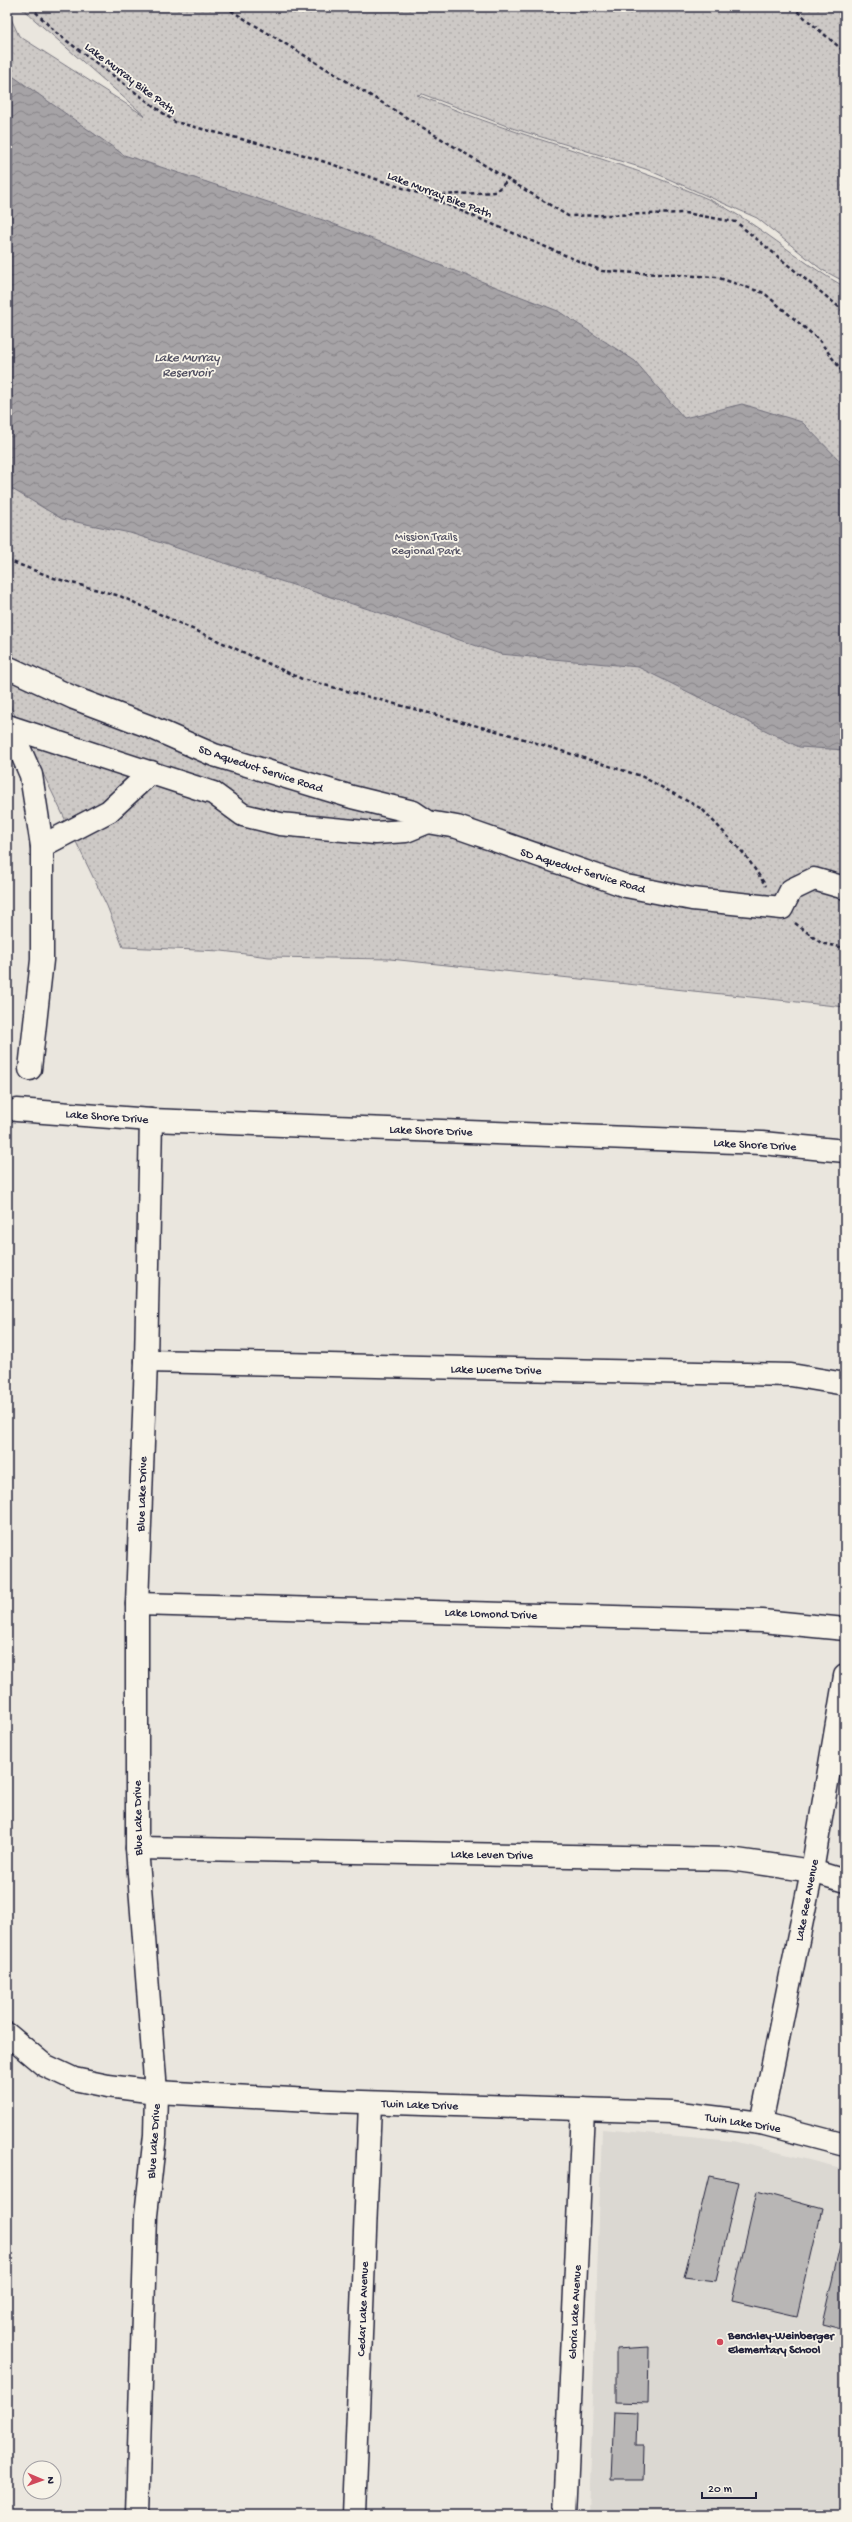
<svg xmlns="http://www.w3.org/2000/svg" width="852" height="2522" font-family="'Gochi Hand',sans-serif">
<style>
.built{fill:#dbd8d2}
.grass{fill:url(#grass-dots);stroke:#787680}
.water{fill:url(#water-waves);stroke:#716f7b}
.building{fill:#b8b6b5;stroke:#22223b}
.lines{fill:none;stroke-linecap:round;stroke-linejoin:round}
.minor-casing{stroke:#22223b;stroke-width:25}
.major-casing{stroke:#22223b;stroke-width:25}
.path{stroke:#22223b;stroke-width:2.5;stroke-dasharray:4 3;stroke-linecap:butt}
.minor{stroke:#f7f3e8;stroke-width:22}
.major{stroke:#f7f3e8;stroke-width:22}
.poi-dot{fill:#d1495b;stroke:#f7f3e8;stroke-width:1.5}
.labels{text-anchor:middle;stroke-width:3.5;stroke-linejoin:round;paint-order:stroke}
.street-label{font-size:12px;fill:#22223b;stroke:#f7f3e8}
.park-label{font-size:12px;fill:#555465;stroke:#f7f3e8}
.poi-label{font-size:12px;font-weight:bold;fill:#22223b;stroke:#f7f3e8;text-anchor:start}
.water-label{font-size:13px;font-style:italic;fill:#504f60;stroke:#f7f3e8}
</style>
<defs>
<pattern id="grass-dots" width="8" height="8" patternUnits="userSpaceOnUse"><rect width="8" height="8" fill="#cdc9c6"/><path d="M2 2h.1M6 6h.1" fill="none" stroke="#b0acab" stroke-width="1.8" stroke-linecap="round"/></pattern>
<pattern id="water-waves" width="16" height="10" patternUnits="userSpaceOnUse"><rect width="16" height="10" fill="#a6a3a6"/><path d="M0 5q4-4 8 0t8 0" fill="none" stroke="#878488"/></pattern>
</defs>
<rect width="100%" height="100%" fill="#eae6de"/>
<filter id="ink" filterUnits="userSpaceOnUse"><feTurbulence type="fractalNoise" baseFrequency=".025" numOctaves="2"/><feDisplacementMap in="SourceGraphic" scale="8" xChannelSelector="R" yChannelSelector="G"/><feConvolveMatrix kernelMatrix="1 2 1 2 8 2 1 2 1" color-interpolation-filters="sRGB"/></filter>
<g filter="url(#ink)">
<polygon class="built" points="602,2129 733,2141 845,2169 845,2515 589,2515"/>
<path class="grass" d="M 20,7 L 845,7 L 845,282 L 821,269 L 757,218 L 646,169 L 512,128 L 422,94 L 417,95 C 446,106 475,118 505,128 C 573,151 642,169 708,199 C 757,221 797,261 845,287 L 845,1007 L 390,959 L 269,957 L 222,951 L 123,947 L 107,906 L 7,699 L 7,10 L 19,36 L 145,116 Z"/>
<polygon class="water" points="7,72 124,155 326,221 558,311 635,361 684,418 742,404 802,422 845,466 845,750 799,747 638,667 500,654 390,616 130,533 62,519 7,486"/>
<g class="building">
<polygon points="709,2176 739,2182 716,2281 684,2277"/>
<polygon points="757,2191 822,2209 797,2316 732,2301"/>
<polygon points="845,2225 845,2330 822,2324"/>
<polygon points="649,2347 648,2403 616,2402 616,2349"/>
<polygon points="614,2412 637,2413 636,2445 644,2445 643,2480 611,2480"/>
</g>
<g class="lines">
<g class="minor-casing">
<g id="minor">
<polyline points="7,667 74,698 148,726 214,755 352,797 413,812 428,822 457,827 626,886 692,899 782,908 791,890 814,879 845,888"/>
<polyline points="7,726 213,793 243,815 280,824 375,833 406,831 428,822"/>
<polyline points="10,727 31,775 42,846 42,960 30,1069"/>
<polyline points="42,846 109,811 151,772"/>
<polyline points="146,1361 791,1375 845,1384"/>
<polyline points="137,1604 762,1621 845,1629"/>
<polyline points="137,1848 730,1859 812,1871 845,1881"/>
<polyline points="7,2034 44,2065 74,2079 108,2086 156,2092 331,2101 671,2112 761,2123 845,2145"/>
<polyline points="761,2123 812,1871 845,1676"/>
<polyline points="137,2515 146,2215 155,2135 156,2092 137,1848 137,1604 146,1361 151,1120"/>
<polyline points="354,2515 370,2103"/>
<polyline points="565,2515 583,2109"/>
</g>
</g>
<g class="major-casing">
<polyline id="major" points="17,1110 151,1120 762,1143 845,1151"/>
</g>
<g class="path">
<polyline points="31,7 55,32 175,122 304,155 424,195 602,271 716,277 764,293 819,340 845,375"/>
<polyline points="225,7 568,216 685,213 736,222 845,312"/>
<polyline points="792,7 845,52"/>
<polyline points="439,201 442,195 495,192 508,180"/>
<polyline points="7,560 54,578 120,596 302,679 511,735 641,776 702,809 746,856 766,886"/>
<polyline points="795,923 821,943 845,948"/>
</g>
<use href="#minor" class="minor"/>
<use href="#major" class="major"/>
</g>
</g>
<circle class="poi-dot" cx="720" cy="2342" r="4"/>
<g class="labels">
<g class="street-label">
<text transform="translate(131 78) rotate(37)" y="4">Lake Murray Bike Path</text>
<text transform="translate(440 194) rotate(21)" y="4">Lake Murray Bike Path</text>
<text transform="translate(261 768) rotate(18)" y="4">SD Aqueduct Service Road</text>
<text transform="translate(583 870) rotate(17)" y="4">SD Aqueduct Service Road</text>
<text transform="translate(107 1116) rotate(4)" y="4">Lake Shore Drive</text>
<text transform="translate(431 1130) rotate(2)" y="4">Lake Shore Drive</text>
<text transform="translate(755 1144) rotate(3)" y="4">Lake Shore Drive</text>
<text transform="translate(496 1369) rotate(1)" y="4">Lake Lucerne Drive</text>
<text transform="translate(141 1494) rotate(-88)" y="4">Blue Lake Drive</text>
<text transform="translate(491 1613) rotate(2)" y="4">Lake Lomond Drive</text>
<text transform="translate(137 1818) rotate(-91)" y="4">Blue Lake Drive</text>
<text transform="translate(492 1854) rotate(1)" y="4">Lake Leven Drive</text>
<text transform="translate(806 1900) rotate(-79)" y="4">Lake Ree Avenue</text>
<text transform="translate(420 2104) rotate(2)" y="4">Twin Lake Drive</text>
<text transform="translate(743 2122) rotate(9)" y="4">Twin Lake Drive</text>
<text transform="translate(153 2141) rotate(-86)" y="4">Blue Lake Drive</text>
<text transform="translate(362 2309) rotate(-88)" y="4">Cedar Lake Avenue</text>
<text transform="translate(574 2312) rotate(-87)" y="4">Gloria Lake Avenue</text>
</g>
<g class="park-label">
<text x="426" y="540">Mission Trails<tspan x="426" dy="14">Regional Park</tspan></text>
</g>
<g class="poi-label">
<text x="728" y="2339">Benchley-Weinberger<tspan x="728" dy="14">Elementary School</tspan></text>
</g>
<g class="water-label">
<text x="187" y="361">Lake Murray<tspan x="187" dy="15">Reservoir</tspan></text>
</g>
</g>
<rect width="852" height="2522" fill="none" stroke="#f7f3e8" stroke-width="24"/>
<rect x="12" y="12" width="828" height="2498" fill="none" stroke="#22223b" stroke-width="1.5" filter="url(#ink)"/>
<g transform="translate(42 2480) rotate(92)"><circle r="19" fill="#f7f3e8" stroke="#a29fa3"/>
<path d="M0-3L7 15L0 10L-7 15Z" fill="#d1495b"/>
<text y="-6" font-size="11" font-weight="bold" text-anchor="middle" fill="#22223b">N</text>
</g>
<path d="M702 2492v6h54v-6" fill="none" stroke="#22223b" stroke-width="2"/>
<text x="708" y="2492" font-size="12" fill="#22223b" stroke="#f7f3e8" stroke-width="3" paint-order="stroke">20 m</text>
</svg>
